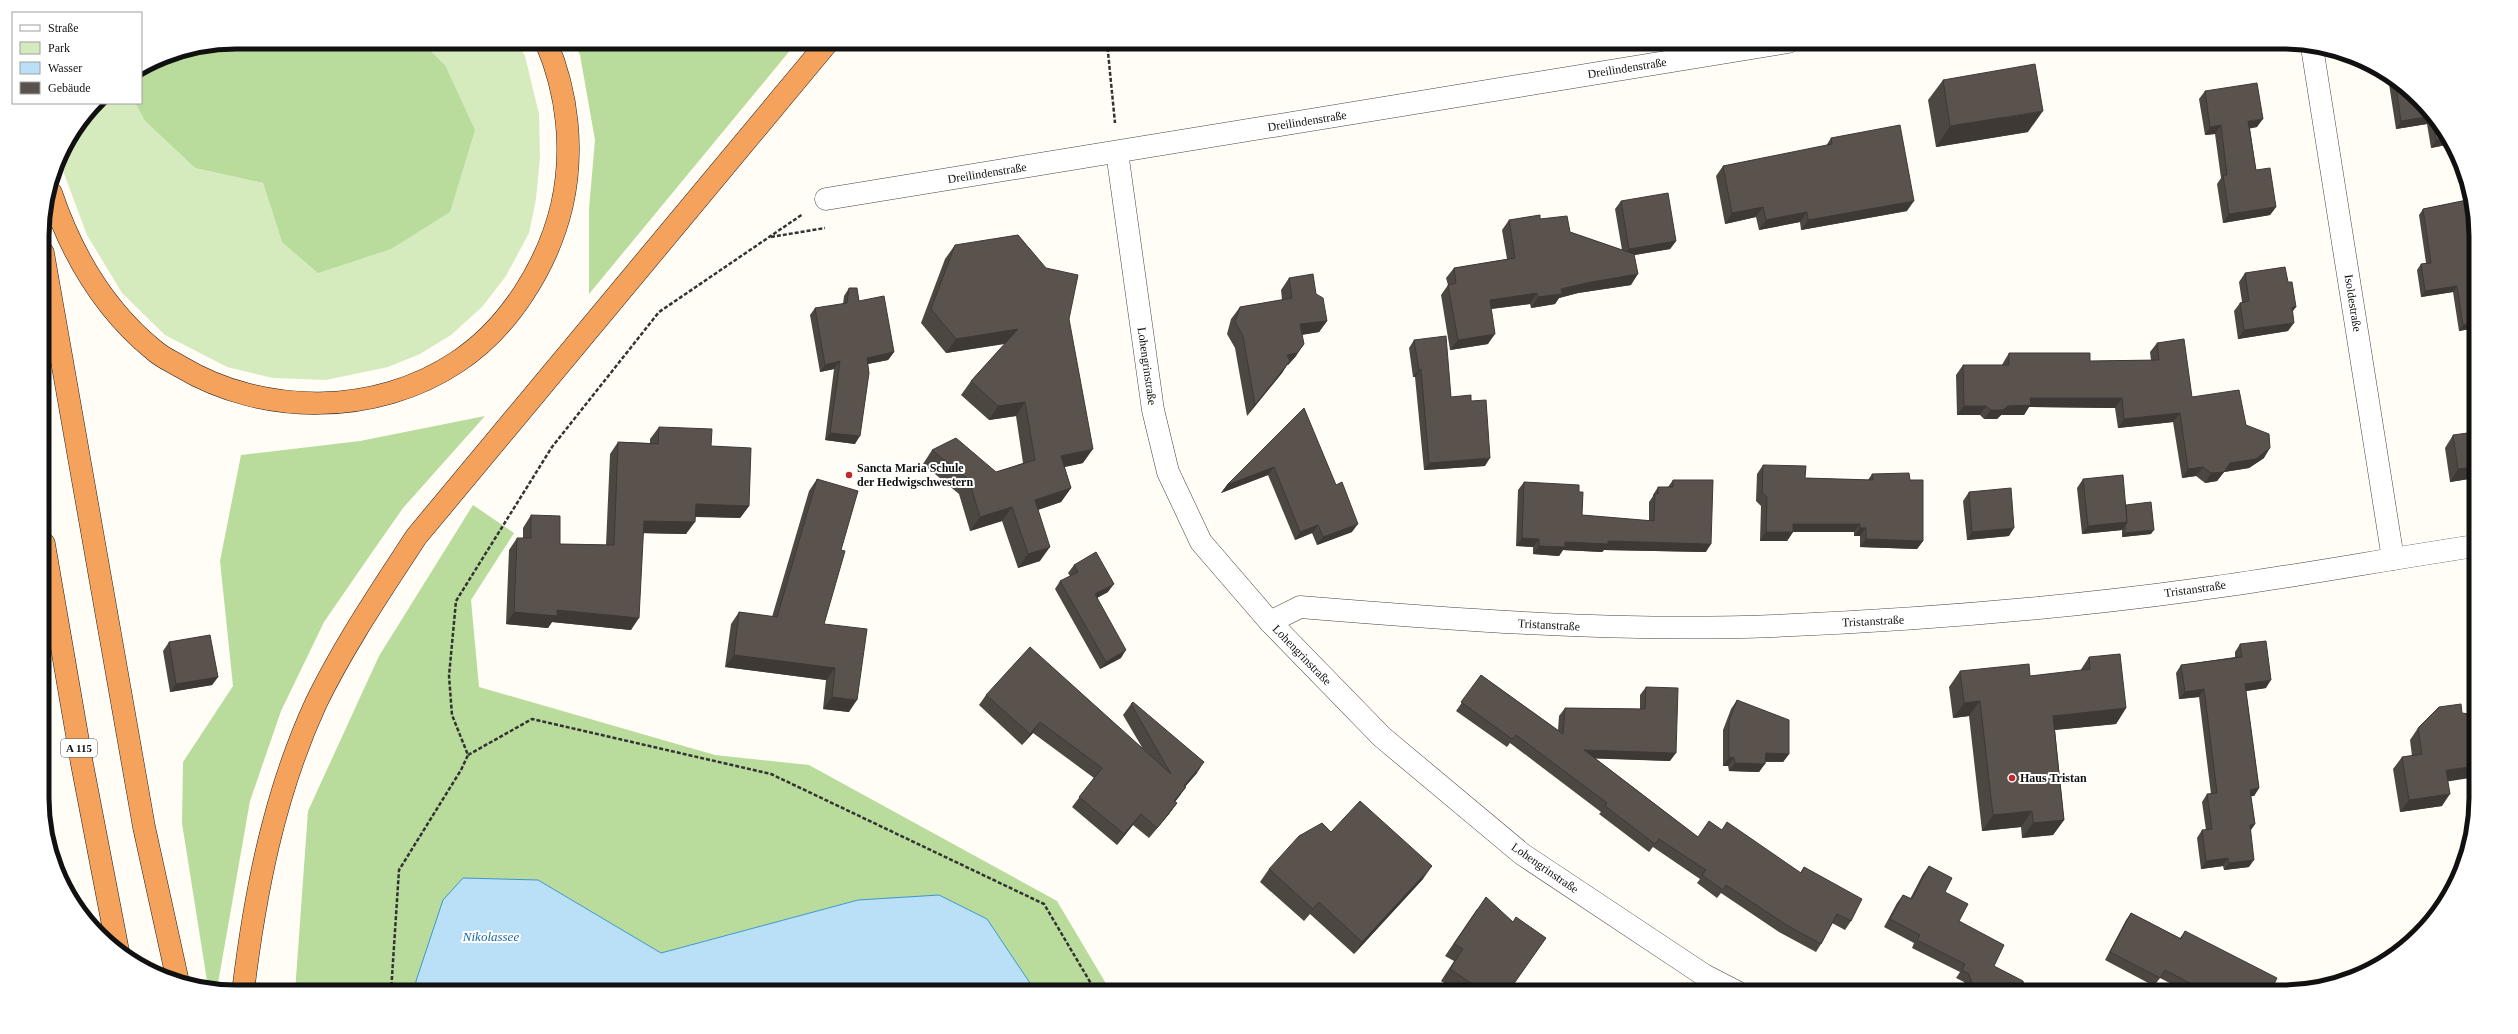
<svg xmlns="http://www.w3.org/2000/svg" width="2518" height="1034" font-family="'Times New Roman',serif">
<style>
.green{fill:#d5ebbd}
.forest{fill:#b9dc9c}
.water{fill:#b9e0f7;stroke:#3f96cf}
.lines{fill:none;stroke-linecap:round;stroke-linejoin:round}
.minor-casing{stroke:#444;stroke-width:23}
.motorway-casing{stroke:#222;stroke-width:23}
.path{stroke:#333;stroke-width:2.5;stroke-dasharray:4 2;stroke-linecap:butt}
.minor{stroke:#fff;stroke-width:22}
.motorway{stroke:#f5a25d;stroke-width:22}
.wall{fill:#4d4742}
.shaded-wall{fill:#3f3936}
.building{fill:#5a524d;stroke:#3f3936}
.poi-dot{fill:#c4262e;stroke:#fff;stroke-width:1.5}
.labels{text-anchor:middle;stroke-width:4;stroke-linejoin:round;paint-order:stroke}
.shield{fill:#fff;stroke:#585858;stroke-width:1}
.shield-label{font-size:11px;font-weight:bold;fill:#111}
.street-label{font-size:12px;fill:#111;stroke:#fff}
.poi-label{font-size:12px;font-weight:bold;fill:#111;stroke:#fff;text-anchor:start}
.water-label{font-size:13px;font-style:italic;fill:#1768a6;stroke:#fff}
.rim{fill:none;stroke:#111;stroke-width:5}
</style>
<rect width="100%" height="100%" fill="#fffdf5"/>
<polygon class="green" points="422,42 517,42 525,56 539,114 540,157 536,199 529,233 506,276 482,307 451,335 420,354 388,367 326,380 273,378 227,367 165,335 122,293 87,235 59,160 62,151 98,103 135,103 145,121 195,168 263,183 282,242 445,65"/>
<g class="forest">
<polygon points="236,42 422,42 445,65 475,130 450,212 391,249 318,273 282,242 263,183 195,168 145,121 135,103 141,103 141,70 162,57"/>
<polygon points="574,42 797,42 589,294 589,209 595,140 580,55"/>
<polygon points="485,416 403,508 366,561 324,622 281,711 250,801 217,989 208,987 182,823 183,762 233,686 220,561 241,455 360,441"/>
<polygon points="473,505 514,533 471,600 479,687 715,755 809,765 1057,901 1111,992 1036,992 987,919 858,900 661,953 538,880 416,981 415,992 295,992 308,811 379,656"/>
</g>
<polygon class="water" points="463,878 538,880 661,953 858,900 939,895 987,919 1036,992 415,992 416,981 443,900"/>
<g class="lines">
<g class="minor-casing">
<g id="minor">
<polyline points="2312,47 2393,559"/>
<polyline points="1117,152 1153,410 1168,472 1201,542 1270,622 1382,737 1522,854 1704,975 1737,992"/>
<polyline points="826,199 1788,42"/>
<path d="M 1270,622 L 1300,607 C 1458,620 1616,632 1774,626 C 1914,620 2055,609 2194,590 C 2288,578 2381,560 2475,546"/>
</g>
</g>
<g class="motorway-casing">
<g id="motorway">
<path d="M 51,193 C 72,255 104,310 155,351 C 163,358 173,362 181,367 C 263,416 376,416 457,362 C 509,328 548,265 562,205 C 574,151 568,93 546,42"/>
<polyline points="43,253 144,827 178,982"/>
<polyline points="44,544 82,764 118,951"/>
<path d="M 243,992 C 255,893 274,794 316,703 C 344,645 381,591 416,537 L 828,42"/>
</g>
</g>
<g class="path">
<polyline points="1107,42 1115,123"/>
<polyline points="771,237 825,228"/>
<polyline points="468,755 532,719 771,774 1044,904 1096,992"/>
<polyline points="391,992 399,870 461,770 468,755 452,715 449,676 456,601 552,447 659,312 803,214"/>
</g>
<use href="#minor" class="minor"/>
<use href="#motorway" class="motorway"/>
</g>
<g class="wall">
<polygon points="2393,78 2436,118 2451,144 2431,148 2427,124 2396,129 2389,84"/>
<polygon points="1943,80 2028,132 1936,147 1928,100"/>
<polygon points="2205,91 2257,127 2250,128 2256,170 2276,207 2270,215 2223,223 2217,184 2221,178 2215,134 2205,135 2199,99"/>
<polygon points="1831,138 1907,211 1801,230 1800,222 1759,230 1756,217 1725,224 1716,176 1723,166 1826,146"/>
<polygon points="2467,200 2475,328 2459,331 2453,292 2421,297 2417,270 2421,264 2426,263 2419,215 2423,209"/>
<polygon points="1621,201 1676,241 1670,249 1634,255 1631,285 1578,293 1559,298 1555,304 1531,308 1530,304 1491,309 1488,344 1450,350 1441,295 1448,285 1446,278 1454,268 1507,259 1502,230 1509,220 1540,219 1570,232 1622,250 1615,209"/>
<polygon points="955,245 1069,319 1083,463 1064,467 1071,488 1061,502 1038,510 1040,561 1018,568 1002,521 970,531 959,494 923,464 932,450 996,472 1023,463 1016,416 989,420 961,395 971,381 1005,344 946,353 921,323 945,259"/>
<polygon points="2245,273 2292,311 2288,331 2238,339 2234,311 2240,303 2242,302 2239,282"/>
<polygon points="1289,278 1316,294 1327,321 1319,332 1302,335 1296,356 1288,365 1287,365 1282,373 1247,416 1235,348 1227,334 1231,319 1240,307 1282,300 1281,290"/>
<polygon points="849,288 894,352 888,360 868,364 855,444 825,440 834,369 820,372 810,315 815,308 843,304 844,296"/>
<polygon points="1414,340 1451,397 1471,401 1485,466 1424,470 1415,377 1413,377 1409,348"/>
<polygon points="2157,343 2192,397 2246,425 2264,458 2249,468 2224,472 2217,481 2205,483 2196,476 2182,478 2173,422 2118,428 2115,408 2029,407 2024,415 2001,415 1997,419 1984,419 1980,415 1957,415 1956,375 1963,365 2002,365 2003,363 2009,353 2090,361 2151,360 2150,352"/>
<polygon points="1304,408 1352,532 1317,545 1312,533 1295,540 1268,475 1221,493 1227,485"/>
<polygon points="659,427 711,446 749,506 740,518 695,517 686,534 643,533 631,630 552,622 548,628 506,624 509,550 517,538 523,538 523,528 531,515 560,544 606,545 610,454 618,442 650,443 650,439"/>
<polygon points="2453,435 2475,478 2450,482 2445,448"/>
<polygon points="1763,465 1805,478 1868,480 1872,474 1910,480 1923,541 1917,549 1860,547 1860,536 1854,536 1854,532 1793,532 1787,541 1760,541 1761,506 1756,501 1757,474"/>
<polygon points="817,479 841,550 824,624 849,712 823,709 826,680 725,667 731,624 739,612 772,617 809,491"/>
<polygon points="2083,479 2126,505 2151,534 2122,537 2122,530 2082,534 2077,488"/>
<polygon points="1673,480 1706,552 1604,550 1602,552 1563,550 1559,556 1533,554 1533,547 1516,546 1518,490 1524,482 1579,492 1582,515 1649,521 1649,502 1653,496 1653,495 1658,487 1668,487"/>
<polygon points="1969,492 2009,536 1967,540 1963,501"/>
<polygon points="1074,565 1108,592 1097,598 1121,658 1100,669 1055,589 1060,581 1070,576 1068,573"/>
<polygon points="169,642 218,677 212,685 170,692 163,651"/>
<polygon points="2240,644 2266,688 2246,691 2259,788 2254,796 2251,796 2255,824 2251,830 2249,867 2224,870 2223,866 2201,869 2197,838 2202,830 2206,830 2202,802 2207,794 2211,794 2199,697 2179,699 2176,673 2181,665 2235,657 2235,652"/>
<polygon points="2089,657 2126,708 2116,724 2055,730 2064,820 2053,835 2022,838 2021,827 1982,831 1969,716 1953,718 1949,687 1960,671 2030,676 2080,671"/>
<polygon points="1481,675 1558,730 1559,716 1565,708 1640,709 1640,695 1646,687 1670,761 1595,758 1698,837 1722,830 1800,873 1804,867 1851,921 1845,930 1832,923 1821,944 1816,952 1779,932 1721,893 1717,898 1697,883 1700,879 1653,847 1649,852 1599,814 1601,812 1510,743 1507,747 1456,711"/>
<polygon points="986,695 1143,749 1123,715 1131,704 1197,773 1185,787 1186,787 1175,802 1177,803 1169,814 1149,838 1133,825 1117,845 1072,807 1094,778 1033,733 1022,745 979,705"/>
<polygon points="1737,700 1789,754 1783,762 1765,762 1759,772 1729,771 1728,766 1723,766 1723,730 1731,709"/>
<polygon points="2418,728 2448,781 2442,806 2400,812 2393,769 2402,757 2412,756 2410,740"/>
<polygon points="1331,832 1423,879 1354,954 1310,914 1304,921 1260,882 1269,869"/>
<polygon points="1929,866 1945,892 1959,921 1994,966 2025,992 1967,992 1964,982 1956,978 1960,972 1912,948 1914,943 1884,927 1897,903 1903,895 1910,899 1923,874"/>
<polygon points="1477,909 1508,992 1458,992 1441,981 1454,961 1445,956"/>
<polygon points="2131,913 2180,938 2185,931 2270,992 2187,992 2160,978 2154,986 2105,960 2126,920"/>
</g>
<g class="shaded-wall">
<polygon points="2043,111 2028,132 1936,147 1950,126"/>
<polygon points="2432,116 2427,124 2396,129 2401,121"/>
<polygon points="2263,119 2257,127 2243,130 2248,121"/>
<polygon points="2221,125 2215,134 2205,135 2210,127"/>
<polygon points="2447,138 2451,144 2431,148 2436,140"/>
<polygon points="1914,201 1907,211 1801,230 1808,220"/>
<polygon points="1763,207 1756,217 1725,224 1732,213"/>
<polygon points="2276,207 2270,215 2223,223 2229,214"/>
<polygon points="1807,212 1800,222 1759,230 1766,220"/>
<polygon points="1676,241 1670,249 1623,257 1629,249"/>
<polygon points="1638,274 1631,285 1578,293 1559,298 1555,304 1531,308 1538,297 1561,289 1586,283"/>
<polygon points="2457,286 2453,292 2421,297 2425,291"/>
<polygon points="1537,293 1530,304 1482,310 1490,300"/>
<polygon points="2292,307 2296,307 2290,315"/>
<polygon points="1327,321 1319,332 1292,336 1300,324"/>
<polygon points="2294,323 2288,331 2238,339 2244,330"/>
<polygon points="2475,323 2475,328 2459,331 2463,325"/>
<polygon points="1018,329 1008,343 946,353 956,339"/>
<polygon points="1495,334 1488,344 1450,350 1458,340"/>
<polygon points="1304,344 1296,356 1288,365 1287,365 1282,373 1247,416 1287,355"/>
<polygon points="894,352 888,360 862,365 867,358"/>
<polygon points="840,361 834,369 820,372 825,365"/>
<polygon points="1421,369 1415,377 1413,377 1419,370"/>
<polygon points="2030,398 2122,398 2115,408 2029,407 2024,415 2001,415 1997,419 1984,419 1991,410"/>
<polygon points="1025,402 1016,416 989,420 998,406"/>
<polygon points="1964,406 1986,406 1980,415 1957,415"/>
<polygon points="2180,413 2173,422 2118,428 2124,419"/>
<polygon points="830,433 860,436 855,444 825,440"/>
<polygon points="2270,448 2264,458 2249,468 2224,472 2217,481 2205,483 2211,473 2230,463"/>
<polygon points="1093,449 1083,463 1051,470 1061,456"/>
<polygon points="1490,458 1485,466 1424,470 1429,463"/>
<polygon points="1274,467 1268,475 1221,493 1227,485"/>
<polygon points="2203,467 2196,476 2182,478 2188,469"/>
<polygon points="2475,467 2475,478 2450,482 2458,469"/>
<polygon points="1071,488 1061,502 1025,514 1035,500"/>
<polygon points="696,504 749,506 740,518 687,516"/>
<polygon points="1012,507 1002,521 970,531 980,517"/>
<polygon points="644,521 695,522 686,534 635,533"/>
<polygon points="2127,522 2122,530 2082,534 2088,526"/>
<polygon points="1358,524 1352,532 1317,545 1323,537"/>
<polygon points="1793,524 1860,524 1854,532 1787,532"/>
<polygon points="1318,525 1312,533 1295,540 1300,532"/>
<polygon points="1860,528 1866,528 1860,536 1854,536"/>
<polygon points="2014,528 2009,536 1967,540 1972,532"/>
<polygon points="2154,530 2151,534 2122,537 2125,533"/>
<polygon points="1766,532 1793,532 1787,541 1760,541"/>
<polygon points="1522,538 1539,539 1533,547 1516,546"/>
<polygon points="1866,539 1923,541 1917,549 1860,547"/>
<polygon points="1608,541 1711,544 1706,552 1604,550 1602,552 1563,550 1559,556 1533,554 1539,546 1565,542"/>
<polygon points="1050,547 1040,561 1018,568 1028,554"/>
<polygon points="1114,584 1108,592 1089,602 1095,594"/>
<polygon points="557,610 639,618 631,630 552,622 548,628 506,624 514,612"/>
<polygon points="1126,650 1121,658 1100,669 1106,662"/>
<polygon points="734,655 835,668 826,680 725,667"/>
<polygon points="218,677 212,685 170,692 176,684"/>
<polygon points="2271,680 2266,688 2240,692 2245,684"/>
<polygon points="2204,689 2199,697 2179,699 2185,692"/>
<polygon points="832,697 857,700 849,712 823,709"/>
<polygon points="1980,701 1969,716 1953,718 1964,703"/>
<polygon points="2126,708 2116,724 2042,731 2053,716"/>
<polygon points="1040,722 1033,733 1022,745 1030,734"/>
<polygon points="1584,750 1676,753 1670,761 1578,758"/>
<polygon points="1766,753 1789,754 1783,762 1760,761"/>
<polygon points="1734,757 1728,766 1723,766 1729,758"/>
<polygon points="1204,762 1197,773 1176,797 1184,786"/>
<polygon points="1735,763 1765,764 1759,772 1729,771"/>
<polygon points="2476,766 2476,777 2438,783 2446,770"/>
<polygon points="1186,787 1178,798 1166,812 1174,801"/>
<polygon points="2259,788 2254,796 2245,797 2250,790"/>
<polygon points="2450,794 2442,806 2400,812 2409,800"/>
<polygon points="1177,803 1169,814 1149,838"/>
<polygon points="2032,811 2021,827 1982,831 1993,815"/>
<polygon points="1141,814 1133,825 1117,845 1124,834"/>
<polygon points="2064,820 2053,835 2022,838 2033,823"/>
<polygon points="2255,824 2249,832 2250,825"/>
<polygon points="2228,858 2223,866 2201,869 2206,861"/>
<polygon points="2254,860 2249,867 2224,870 2229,863"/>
<polygon points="1432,866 1423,879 1354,954 1362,942"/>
</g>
<g class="building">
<polygon points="2035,64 2043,111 1950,126 1943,80"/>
<polygon points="2395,80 2436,118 2447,138 2436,140 2432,116 2401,121"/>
<polygon points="2257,83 2263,119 2248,121 2256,170 2270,168 2276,207 2229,214 2223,175 2227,175 2221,125 2210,127 2205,91"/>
<polygon points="1900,125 1914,201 1808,220 1807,212 1766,220 1763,207 1732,213 1723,166 1832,144 1831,138"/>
<polygon points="1668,193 1676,241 1629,249 1621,201"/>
<polygon points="2467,200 2474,244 2475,323 2463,325 2457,286 2425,291 2421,264 2431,263 2423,209"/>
<polygon points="1540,215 1540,219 1567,216 1570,232 1634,254 1638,274 1586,283 1561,289 1562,294 1538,297 1537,293 1490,300 1495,334 1458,340 1448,285 1456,283 1454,268 1515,258 1509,220"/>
<polygon points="1018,235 1046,268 1078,275 1069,319 1093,449 1061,456 1071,488 1035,500 1050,547 1028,554 1012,507 980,517 969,480 932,450 956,438 996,472 1035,460 1025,402 998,406 971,381 1018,329 956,339 931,309 955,245"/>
<polygon points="2285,267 2288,282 2292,282 2296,307 2292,307 2294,323 2244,330 2240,303 2249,301 2245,273"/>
<polygon points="1313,274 1316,294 1323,298 1327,321 1300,324 1304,344 1297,353 1287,355 1290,361 1255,405 1243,336 1235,322 1240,307 1292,298 1289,278"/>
<polygon points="849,288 857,288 859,301 884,296 894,352 867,358 869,373 860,436 830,433 840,361 825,365 815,308 847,303"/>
<polygon points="1446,336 1451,397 1471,395 1471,401 1486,400 1490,458 1429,463 1421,369 1419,370 1414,340"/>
<polygon points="2184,339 2192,397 2239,390 2246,425 2269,434 2270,448 2256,459 2230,463 2224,472 2211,473 2203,467 2188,469 2180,413 2124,419 2122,398 2030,398 2031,405 2008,406 2003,410 1991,410 1986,406 1964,406 1963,365 2009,365 2009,353 2090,353 2090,361 2159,360 2157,343"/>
<polygon points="1304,408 1336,485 1342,482 1358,524 1323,537 1318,525 1300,532 1274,467 1227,485"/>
<polygon points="659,427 712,429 711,446 751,448 749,506 696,504 695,522 644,521 639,618 557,610 557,616 514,612 517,538 531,538 531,515 560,516 560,544 614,545 618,442 658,444"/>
<polygon points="2475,432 2475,467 2458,469 2453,435"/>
<polygon points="1763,465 1806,466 1805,478 1873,480 1872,474 1909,473 1910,480 1923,480 1923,541 1866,539 1866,528 1860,528 1860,524 1793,524 1793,532 1766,532 1767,497 1762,493"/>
<polygon points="2123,475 2127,522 2088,526 2083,479"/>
<polygon points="817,479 858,491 841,550 845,551 824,624 867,629 857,700 832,697 835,668 734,655 739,612 777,617"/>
<polygon points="1673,480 1713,480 1711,544 1608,541 1608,544 1565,542 1565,547 1539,546 1539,539 1522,538 1524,482 1579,485 1579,492 1583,492 1582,515 1654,521 1655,493 1658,494 1658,487 1673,487"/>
<polygon points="2011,488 2014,528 1972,532 1969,492"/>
<polygon points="2151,502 2154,530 2125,533 2125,526 2127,522 2126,505"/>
<polygon points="1096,552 1114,584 1095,594 1126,650 1106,662 1060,581 1078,572 1074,565"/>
<polygon points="210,635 218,677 176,684 169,642"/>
<polygon points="2266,641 2271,680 2245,684 2259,788 2250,790 2255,824 2250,825 2254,860 2229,863 2228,858 2206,861 2202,830 2212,829 2207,794 2217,793 2204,689 2185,692 2181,665 2242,657 2240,644"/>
<polygon points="1030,647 1171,774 1131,704 1133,702 1204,762 1184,786 1186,787 1174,801 1177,803 1157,828 1141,814 1124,834 1079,797 1102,768 1040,722 1030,734 986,695"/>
<polygon points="2120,654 2126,708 2053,716 2064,820 2033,823 2032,811 1993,815 1980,701 1964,703 1960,671 2029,664 2030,676 2090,669 2089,657"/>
<polygon points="1481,675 1563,734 1565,708 1645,709 1646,687 1678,688 1676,753 1584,750 1698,837 1709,821 1722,830 1727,822 1801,873 1804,867 1862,899 1851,921 1837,914 1821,944 1785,924 1726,885 1723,890 1702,875 1706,870 1659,839 1655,844 1605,806 1607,803 1516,735 1512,739 1461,702"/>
<polygon points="1737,700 1789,720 1789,754 1766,753 1765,764 1735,763 1734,757 1729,758 1729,721"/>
<polygon points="2461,704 2462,713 2476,715 2476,766 2446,770 2450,794 2409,800 2402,757 2422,754 2418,728 2439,707"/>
<polygon points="1360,801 1432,866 1362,942 1319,902 1313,909 1269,869 1299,836 1322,823 1331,832"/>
<polygon points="1929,866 1952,878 1945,892 1968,904 1959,921 2004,945 1994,966 2023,981 2025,992 1975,992 1969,974 1962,970 1965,964 1917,940 1920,935 1890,919 1903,895 1912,899"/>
<polygon points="1486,897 1513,922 1516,917 1546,938 1508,992 1473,992 1477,987 1450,969 1463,949 1454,944"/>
<polygon points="2131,913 2181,939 2185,931 2277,978 2270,992 2207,992 2165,970 2160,978 2110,952"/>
</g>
<g class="poi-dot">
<circle cx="849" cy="475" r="4"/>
<circle cx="2012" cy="778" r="4"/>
</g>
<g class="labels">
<rect class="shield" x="61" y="739" width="36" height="18" rx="3"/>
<g class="shield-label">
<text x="79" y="752">A 115</text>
</g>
<g class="street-label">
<text transform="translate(1627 68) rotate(-9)" y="4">Dreilindenstraße</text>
<text transform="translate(1307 121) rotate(-9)" y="4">Dreilindenstraße</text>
<text transform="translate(987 173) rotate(-9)" y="4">Dreilindenstraße</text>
<text transform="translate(2353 303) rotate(81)" y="4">Isoldestraße</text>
<text transform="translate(1147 366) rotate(82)" y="4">Lohengrinstraße</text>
<text transform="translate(2195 589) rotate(-8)" y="4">Tristanstraße</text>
<text transform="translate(1873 621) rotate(-3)" y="4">Tristanstraße</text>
<text transform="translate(1549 625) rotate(3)" y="4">Tristanstraße</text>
<text transform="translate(1302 655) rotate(46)" y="4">Lohengrinstraße</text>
<text transform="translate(1545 868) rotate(35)" y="4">Lohengrinstraße</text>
</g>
<g class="poi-label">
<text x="857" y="472">Sancta Maria Schule<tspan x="857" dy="14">der Hedwigschwestern</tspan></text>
<text x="2020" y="782">Haus Tristan</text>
</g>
<g class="water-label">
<text x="491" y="941">Nikolassee</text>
</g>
</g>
<path d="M0 0H2518V1034H0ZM236 49H2282A187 187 0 0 1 2469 236V798A187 187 0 0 1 2282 985H236A187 187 0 0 1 49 798V236A187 187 0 0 1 236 49Z" fill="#fff" fill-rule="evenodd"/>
<path class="rim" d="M236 49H2282A187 187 0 0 1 2469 236V798A187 187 0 0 1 2282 985H236A187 187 0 0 1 49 798V236A187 187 0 0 1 236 49Z"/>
<rect x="12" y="12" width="130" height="92" fill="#ffffff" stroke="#a0a0a0"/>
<rect x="20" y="25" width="20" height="6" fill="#ffffff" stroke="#a0a0a0"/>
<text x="48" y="32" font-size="12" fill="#111111">Straße</text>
<rect x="20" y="42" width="20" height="12" fill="#d5ebbd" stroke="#a0a0a0"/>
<text x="48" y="52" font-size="12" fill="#111111">Park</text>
<rect x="20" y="62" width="20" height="12" fill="#b9e0f7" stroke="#a0a0a0"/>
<text x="48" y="72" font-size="12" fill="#111111">Wasser</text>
<rect x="20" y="82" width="20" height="12" fill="#5a524d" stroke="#a0a0a0"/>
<text x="48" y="92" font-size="12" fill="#111111">Gebäude</text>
</svg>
